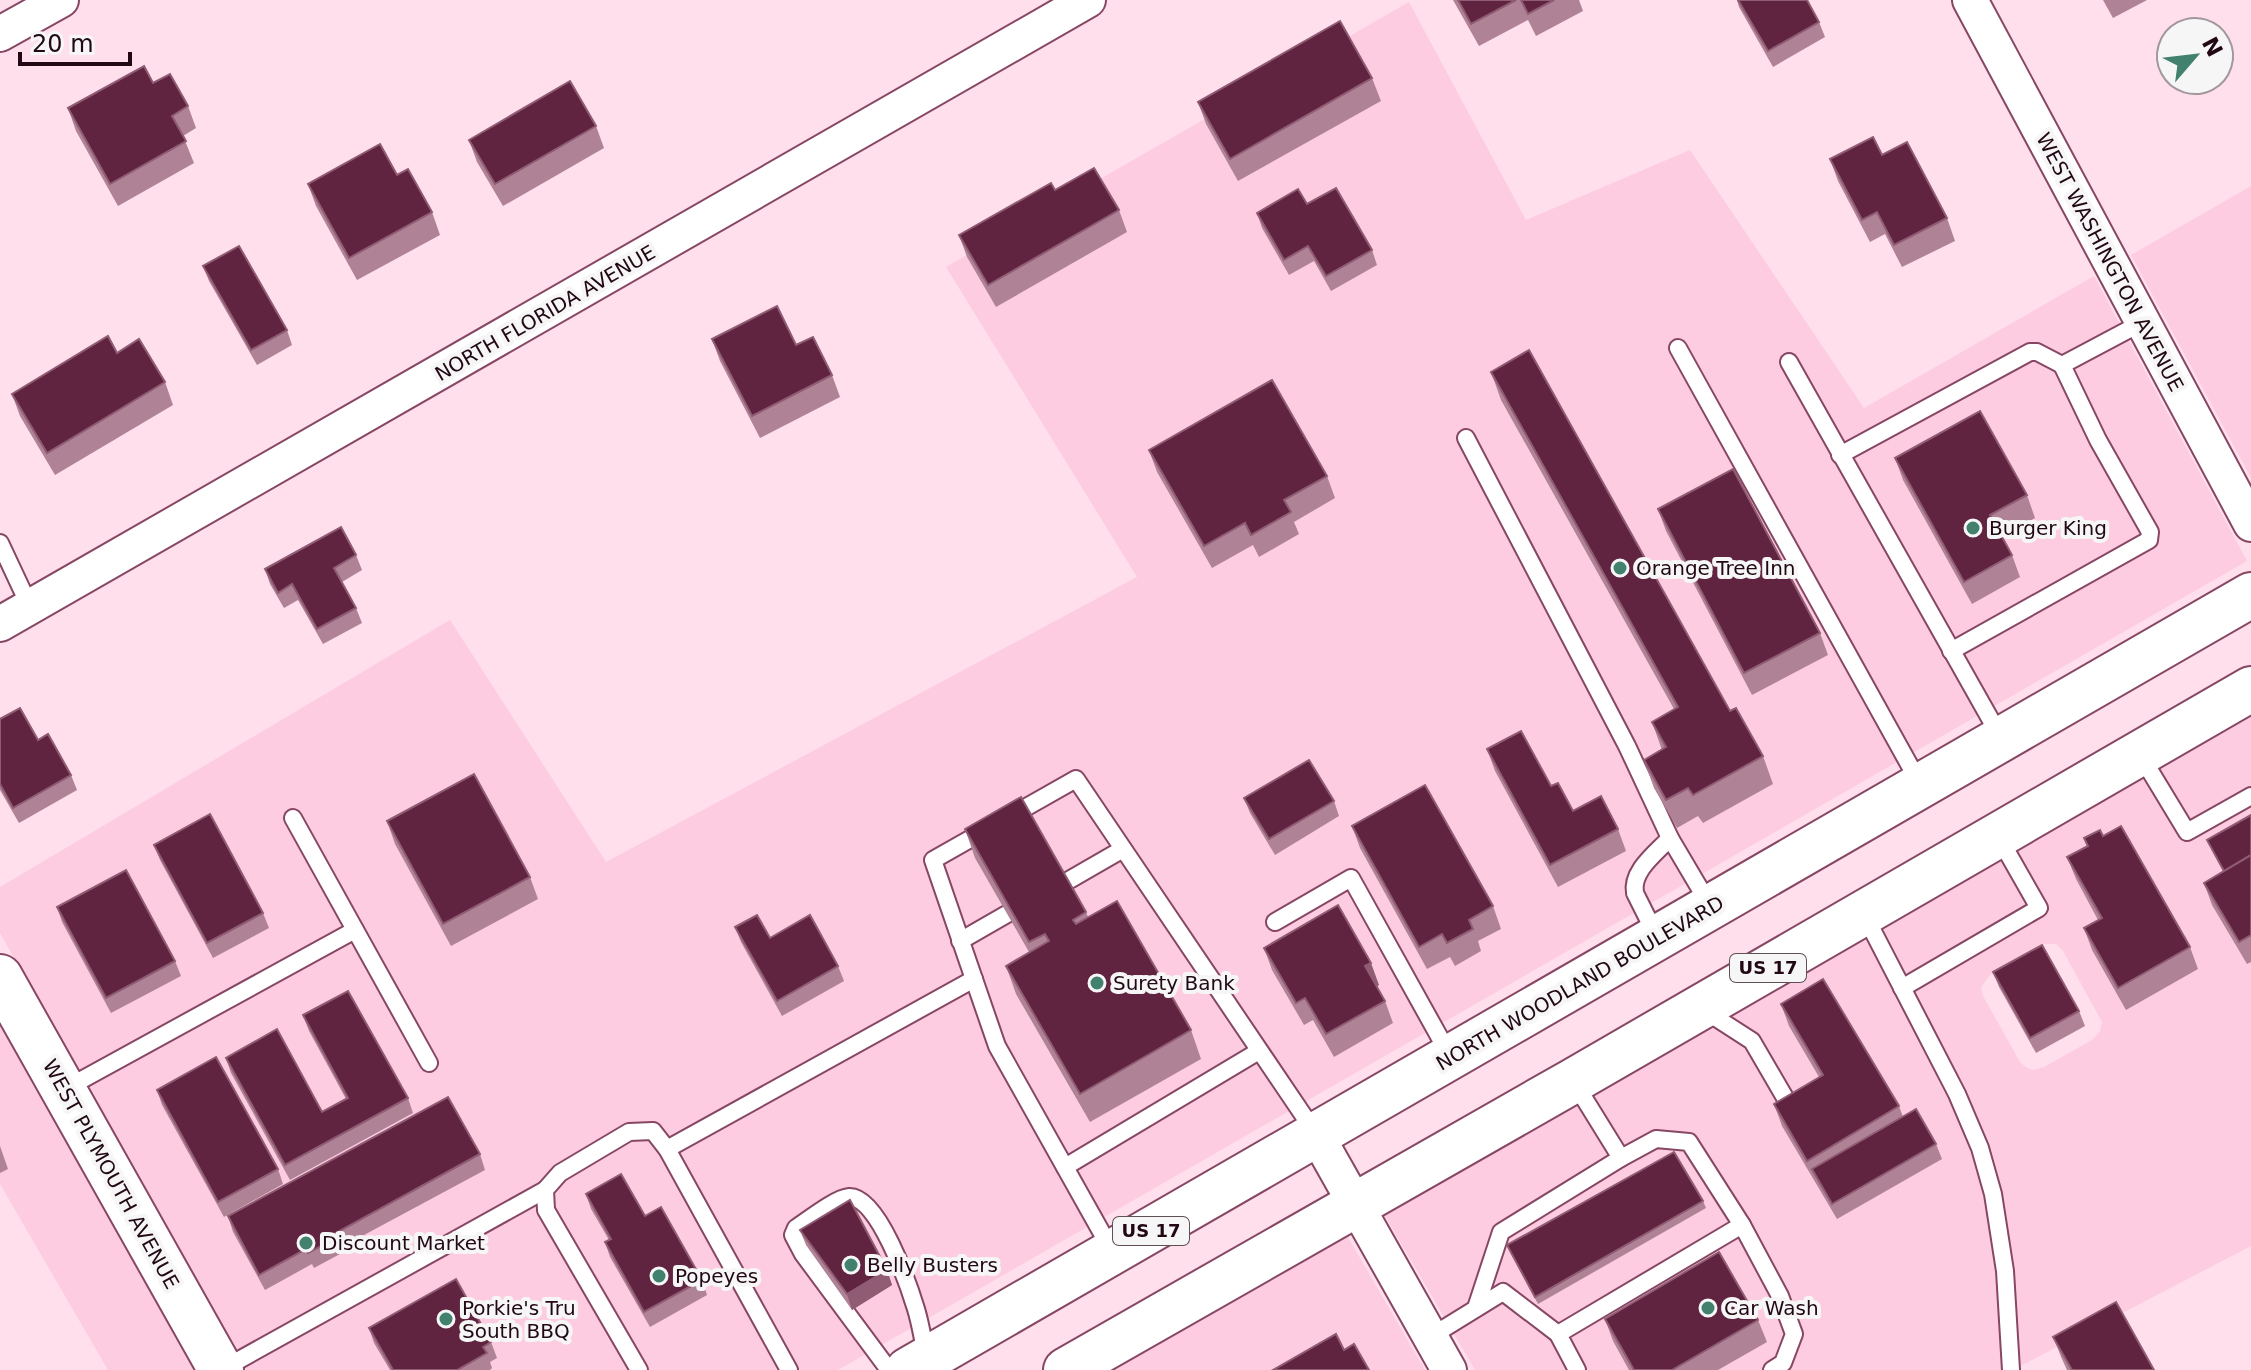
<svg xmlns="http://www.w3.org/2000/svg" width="2251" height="1370" font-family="'DejaVu Sans',sans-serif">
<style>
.built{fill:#fecce0;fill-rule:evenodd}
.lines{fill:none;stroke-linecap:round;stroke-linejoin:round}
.service-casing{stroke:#874764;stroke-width:20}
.minor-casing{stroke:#874764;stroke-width:38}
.secondary-casing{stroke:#874764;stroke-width:48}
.primary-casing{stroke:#874764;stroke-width:48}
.service{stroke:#fff;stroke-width:16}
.minor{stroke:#fff;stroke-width:34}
.secondary{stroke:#fff;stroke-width:44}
.primary{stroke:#fff;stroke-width:44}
.wall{fill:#af8296}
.shaded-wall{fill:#8f5c74}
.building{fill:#602441;stroke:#8f5c74;stroke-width:2}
.poi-dot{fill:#42816e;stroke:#f6f6f6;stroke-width:3}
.labels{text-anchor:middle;stroke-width:8;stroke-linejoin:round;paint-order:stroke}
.shield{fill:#f6f6f6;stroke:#614f58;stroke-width:2}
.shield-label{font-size:18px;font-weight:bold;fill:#210814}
.street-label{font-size:20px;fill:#210814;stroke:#f6f6f6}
.poi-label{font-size:20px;fill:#210814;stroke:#f6f6f6;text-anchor:start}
</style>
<rect width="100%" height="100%" fill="#fedfeb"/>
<g class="built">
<polygon points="1409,2 1526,220 1690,150 1864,408 2094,276 2247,561 838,1370 246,1370 0,933 0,887 450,620 606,862 1137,577 946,267"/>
<polygon points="2251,186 2251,478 2131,255"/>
<path d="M 2251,716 L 2251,1246 L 2013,1370 L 1475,1370 L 1382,1211 L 1851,941 ZM 2044,944 L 2056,944 L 2063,951 L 2102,1022 L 2100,1031 L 2092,1040 L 2044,1067 L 2033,1070 L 2027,1068 L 2020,1062 L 1983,996 L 1981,987 L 1991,974 Z"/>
<polygon points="0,1020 197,1370 108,1370 0,1184"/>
<polygon points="1345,1232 1425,1370 1104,1370"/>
</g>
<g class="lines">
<g class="service-casing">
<g id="service">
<polyline points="1678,348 1920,784"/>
<polyline points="1789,362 2001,738"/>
<polyline points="1466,438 1627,746 1670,838 1709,904"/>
<polyline points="1840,455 2030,352 2037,352 2062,365"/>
<polyline points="0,543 30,607"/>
<polyline points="1951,651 2149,540 2150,532 2098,440 2062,365 2143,322"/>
<polyline points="2141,756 2187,832 2251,796"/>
<polyline points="1009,817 1076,779 1316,1134"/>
<polyline points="293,818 429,1063"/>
<polyline points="986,830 933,860 997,1046 1112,1251"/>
<polyline points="1064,883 1123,849"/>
<polyline points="1864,914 1957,1094 1980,1148 1993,1194 2005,1271 2011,1370"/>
<polyline points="1275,922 1351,878 1450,1056"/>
<path d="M 1657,937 L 1635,893 C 1631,871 1656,853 1670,838"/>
<polyline points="960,941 1007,914"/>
<polyline points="1902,988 2039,908 1998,836"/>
<polyline points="1704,1010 1752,1041 1791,1108"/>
<polyline points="1574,1082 1621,1158 1656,1139 1689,1142 1742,1225 1558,1334 1577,1370"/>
<polyline points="65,1089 355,930"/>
<polyline points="667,1149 974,979"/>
<polyline points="1065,1167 1259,1051"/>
<polyline points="1742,1225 1780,1296 1794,1334 1783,1363 1772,1370"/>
<polyline points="1476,1308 1501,1232 1621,1158"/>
<polyline points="1430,1337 1503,1292 1558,1334"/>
<polyline points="221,1370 545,1190"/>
<polyline points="639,1370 546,1210 545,1190 560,1173 629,1132 653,1131 667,1149 789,1370"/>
<path d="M 889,1370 L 803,1254 L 793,1235 L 796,1228 C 808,1220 836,1198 849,1197 C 878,1195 909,1286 916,1309 C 921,1325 923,1342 927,1358"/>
</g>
</g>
<g class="minor-casing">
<g id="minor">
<polyline points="1970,0 2251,524"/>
<polyline points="0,34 61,0"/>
<polyline points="0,624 1088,0"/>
<polyline points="1317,1136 1449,1370"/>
</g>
</g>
<g class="secondary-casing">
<polyline id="secondary" points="0,977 221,1370"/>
</g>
<g class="primary-casing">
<g id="primary">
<polyline points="908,1370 2251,595"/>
<polyline points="1066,1370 1573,1081 2251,689"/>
</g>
</g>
<use href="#service" class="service"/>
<use href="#minor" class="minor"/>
<use href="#secondary" class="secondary"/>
<use href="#primary" class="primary"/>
</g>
<g class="wall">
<polygon points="1453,0 1579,0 1583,11 1536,36 1528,20 1479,46"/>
<polygon points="1737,0 1807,0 1819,22 1825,37 1773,67 1739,7"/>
<polygon points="2103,0 2147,0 2113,18"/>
<polygon points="1372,78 1381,101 1238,181 1206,124 1198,102"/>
<polygon points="153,83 188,106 196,128 183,136 194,163 118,206 76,131 68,108"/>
<polygon points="596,126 604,148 503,206 477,162 469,140"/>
<polygon points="1882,155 1947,218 1955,241 1902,267 1885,234 1870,242 1838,181 1830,159"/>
<polygon points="397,175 432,212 440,235 357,280 316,206 308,184"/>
<polygon points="1055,190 1119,210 1127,232 996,307 967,257 959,235"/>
<polygon points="1307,204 1372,250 1377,265 1331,291 1314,261 1289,275 1262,228 1257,213"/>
<polygon points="203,266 287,330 292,345 257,365 209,281"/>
<polygon points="712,339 796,345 832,375 840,397 760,438 720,361"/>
<polygon points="117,353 165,382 173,405 55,475 20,416 12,394"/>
<polygon points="1491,372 1763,756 1773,784 1703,823 1698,816 1677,828 1654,788 1644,760 1662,750 1652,722 1674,709 1501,400"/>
<polygon points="1149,450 1327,476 1335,498 1294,522 1299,534 1259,557 1253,545 1212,568 1157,472"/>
<polygon points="1895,458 2027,495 2035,518 2002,536 2012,555 2020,577 1972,604 1903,480"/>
<polygon points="1658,509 1820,633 1828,655 1752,695 1666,531"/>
<polygon points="356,555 362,570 342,582 356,608 362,623 323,644 298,600 284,608 270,584 265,569"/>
<polygon points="0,719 38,740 71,775 77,790 19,823 0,790"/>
<polygon points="1487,749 1551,786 1573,811 1618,829 1626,851 1558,887 1495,771"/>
<polygon points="1244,798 1334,801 1339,816 1275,855 1250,813"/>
<polygon points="2251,815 2251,962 2247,964 2212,905 2204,883 2223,871 2207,840"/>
<polygon points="387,821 530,877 538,899 451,946 395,844"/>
<polygon points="1352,826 1493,906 1501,929 1478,941 1481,951 1455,966 1450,957 1427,969 1360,848"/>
<polygon points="965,829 1086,912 1088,917 1191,1030 1201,1059 1090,1122 1016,994 1006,966 1029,952 975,858"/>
<polygon points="2103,836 2190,947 2198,969 2126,1010 2092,950 2084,928 2098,920 2076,879 2067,857 2087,846 2084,838"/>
<polygon points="154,845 263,913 269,928 213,958 160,860"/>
<polygon points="57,907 175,961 181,976 111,1013 62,922"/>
<polygon points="735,927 770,938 838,966 844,981 782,1016 741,942"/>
<polygon points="1264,948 1379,985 1377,986 1385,1001 1393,1023 1334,1057 1313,1020 1304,1025 1272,970"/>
<polygon points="1993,972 2079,1011 2085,1026 2036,1053 1999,987"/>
<polygon points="1781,1004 1899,1106 1903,1117 1936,1144 1942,1159 1837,1219 1782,1126 1774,1104 1819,1077 1789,1026"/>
<polygon points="303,1015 408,1098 413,1113 290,1180 231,1073 226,1058 322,1112 346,1099 309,1031"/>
<polygon points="157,1090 278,1169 283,1184 224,1217 162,1105"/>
<polygon points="0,1146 8,1169 0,1173"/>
<polygon points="480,1154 485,1170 338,1249 340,1254 314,1268 312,1264 265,1290 233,1232 228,1216"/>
<polygon points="586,1194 645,1216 702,1280 707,1295 650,1327 610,1257 605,1242 609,1240 591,1209"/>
<polygon points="1703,1201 1706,1208 1538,1304 1510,1252 1507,1245"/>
<polygon points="800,1230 887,1270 892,1285 852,1310 806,1245"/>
<polygon points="1605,1319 1758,1320 1767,1342 1718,1370 1629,1370 1613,1341"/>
<polygon points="369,1328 491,1342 497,1358 490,1362 492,1368 490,1370 390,1370 374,1343"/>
<polygon points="2053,1337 2154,1370 2067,1370 2062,1359"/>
</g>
<g class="shaded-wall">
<polygon points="1371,963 1379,985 1373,988 1365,966"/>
<polygon points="887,1270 892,1285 852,1310 847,1294"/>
</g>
<g class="building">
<polygon points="1458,0 1516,0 1471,24"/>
<polygon points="1521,0 1554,0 1528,14"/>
<polygon points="1738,0 1807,0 1819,22 1768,51"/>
<polygon points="1340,21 1372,78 1230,159 1198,102"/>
<polygon points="144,66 153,83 170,74 188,106 172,116 186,141 110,184 68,108"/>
<polygon points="570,81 596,126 495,184 469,140"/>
<polygon points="1873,137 1882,155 1907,142 1947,218 1894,245 1877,212 1862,220 1830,159"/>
<polygon points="380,144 397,175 408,169 432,212 349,258 308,184"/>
<polygon points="1094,168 1119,210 988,285 959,235 1051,183 1055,190"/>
<polygon points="1336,188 1372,250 1326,276 1308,246 1284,260 1257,213 1298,189 1307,204"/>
<polygon points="239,246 287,330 251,350 203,266"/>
<polygon points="777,306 796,345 813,337 832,375 752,416 712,339"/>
<polygon points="108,336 117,353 139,339 165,382 47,453 12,394"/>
<polygon points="1529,350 1730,711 1736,708 1763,756 1693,795 1688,788 1666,800 1644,760 1666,747 1652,722 1678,707 1491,372"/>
<polygon points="1272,380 1327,476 1284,500 1291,512 1251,535 1245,523 1204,546 1149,450"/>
<polygon points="1980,411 2027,495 1990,515 2012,555 1964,582 1895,458"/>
<polygon points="1733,469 1820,633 1744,673 1658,509"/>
<polygon points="341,527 356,555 334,568 356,608 317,629 292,584 278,593 265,569"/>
<polygon points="20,708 38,740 48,734 71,775 13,808 0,784 0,719"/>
<polygon points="1521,731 1551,786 1558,783 1573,811 1601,796 1618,829 1550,865 1487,749"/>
<polygon points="1309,760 1334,801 1269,839 1244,798"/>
<polygon points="474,774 530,877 443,924 387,821"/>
<polygon points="1425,785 1493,906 1469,920 1473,929 1447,943 1442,934 1419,947 1352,826"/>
<polygon points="1021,797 1086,912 1073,920 1076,924 1117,901 1191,1030 1080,1094 1006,966 1049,941 1045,934 1029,942 965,829"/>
<polygon points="210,814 263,913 207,943 154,845"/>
<polygon points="2251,815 2251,855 2224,871 2207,840"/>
<polygon points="2121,826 2190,947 2118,988 2084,928 2102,918 2067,857 2088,846 2084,838 2100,830 2103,836"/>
<polygon points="2251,855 2251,935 2239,942 2204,883"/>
<polygon points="126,870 175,961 106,998 57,907"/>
<polygon points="1338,905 1371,963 1365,966 1385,1001 1326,1034 1305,998 1296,1003 1264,948"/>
<polygon points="757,915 770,938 810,915 838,966 777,1001 735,927"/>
<polygon points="2042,945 2079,1011 2030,1038 1993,972"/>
<polygon points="1823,979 1899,1106 1807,1161 1774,1104 1823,1075 1781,1004"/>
<polygon points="348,991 408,1098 285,1165 226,1058 277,1029 322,1112 348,1098 303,1015"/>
<polygon points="216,1057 278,1169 218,1202 157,1090"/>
<polygon points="448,1097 480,1154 332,1235 335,1239 308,1253 306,1249 259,1275 228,1216"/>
<polygon points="1916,1109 1936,1144 1832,1204 1812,1169"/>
<polygon points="1674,1152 1703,1201 1535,1297 1507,1245"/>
<polygon points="621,1174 645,1216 661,1207 702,1280 644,1312 605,1242 611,1239 586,1194"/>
<polygon points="850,1200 887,1270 847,1294 800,1230"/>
<polygon points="1719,1252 1758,1320 1672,1370 1634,1370 1605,1319"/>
<polygon points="456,1279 491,1342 483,1347 487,1353 457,1370 393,1370 369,1328"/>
<polygon points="2116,1302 2154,1370 2072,1370 2053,1337"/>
<polygon points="1336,1334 1344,1350 1354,1344 1369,1370 1273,1370"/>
</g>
<g class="poi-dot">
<circle cx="1973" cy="528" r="8"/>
<circle cx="1620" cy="568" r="8"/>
<circle cx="1097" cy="983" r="8"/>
<circle cx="306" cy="1243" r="8"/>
<circle cx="851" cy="1265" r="8"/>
<circle cx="659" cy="1276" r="8"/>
<circle cx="1708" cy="1308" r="8"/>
<circle cx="446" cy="1319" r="8"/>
</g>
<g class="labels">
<g class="shield">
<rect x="1730" y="954" width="76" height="28" rx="6"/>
<rect x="1113" y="1217" width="76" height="28" rx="6"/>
</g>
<g class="shield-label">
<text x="1768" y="974">US 17</text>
<text x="1151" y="1237">US 17</text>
</g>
<g class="street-label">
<text transform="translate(2110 262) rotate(62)" y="7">WEST WASHINGTON AVENUE</text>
<text transform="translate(545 313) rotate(-30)" y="7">NORTH FLORIDA AVENUE</text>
<text transform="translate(1580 983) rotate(-30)" y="7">NORTH WOODLAND BOULEVARD</text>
<text transform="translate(111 1174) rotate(61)" y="7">WEST PLYMOUTH AVENUE</text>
</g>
<g class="poi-label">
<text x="1989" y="535">Burger King</text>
<text x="1636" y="575">Orange Tree Inn</text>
<text x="1113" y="990">Surety Bank</text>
<text x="322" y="1250">Discount Market</text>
<text x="867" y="1272">Belly Busters</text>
<text x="675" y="1283">Popeyes</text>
<text x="462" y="1315">Porkie's Tru<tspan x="462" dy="23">South BBQ</tspan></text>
<text x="1724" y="1315">Car Wash</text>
</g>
</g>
<g transform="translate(2195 56) rotate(62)"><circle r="38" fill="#f6f6f6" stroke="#a1979c" stroke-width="2"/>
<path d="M0-6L14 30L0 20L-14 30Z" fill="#42816e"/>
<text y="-12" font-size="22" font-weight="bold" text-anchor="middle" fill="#210814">N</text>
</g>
<path d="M20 52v12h110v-12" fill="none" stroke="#210814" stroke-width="4"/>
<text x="32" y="52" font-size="24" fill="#210814" stroke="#f6f6f6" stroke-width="6" paint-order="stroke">20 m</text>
</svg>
